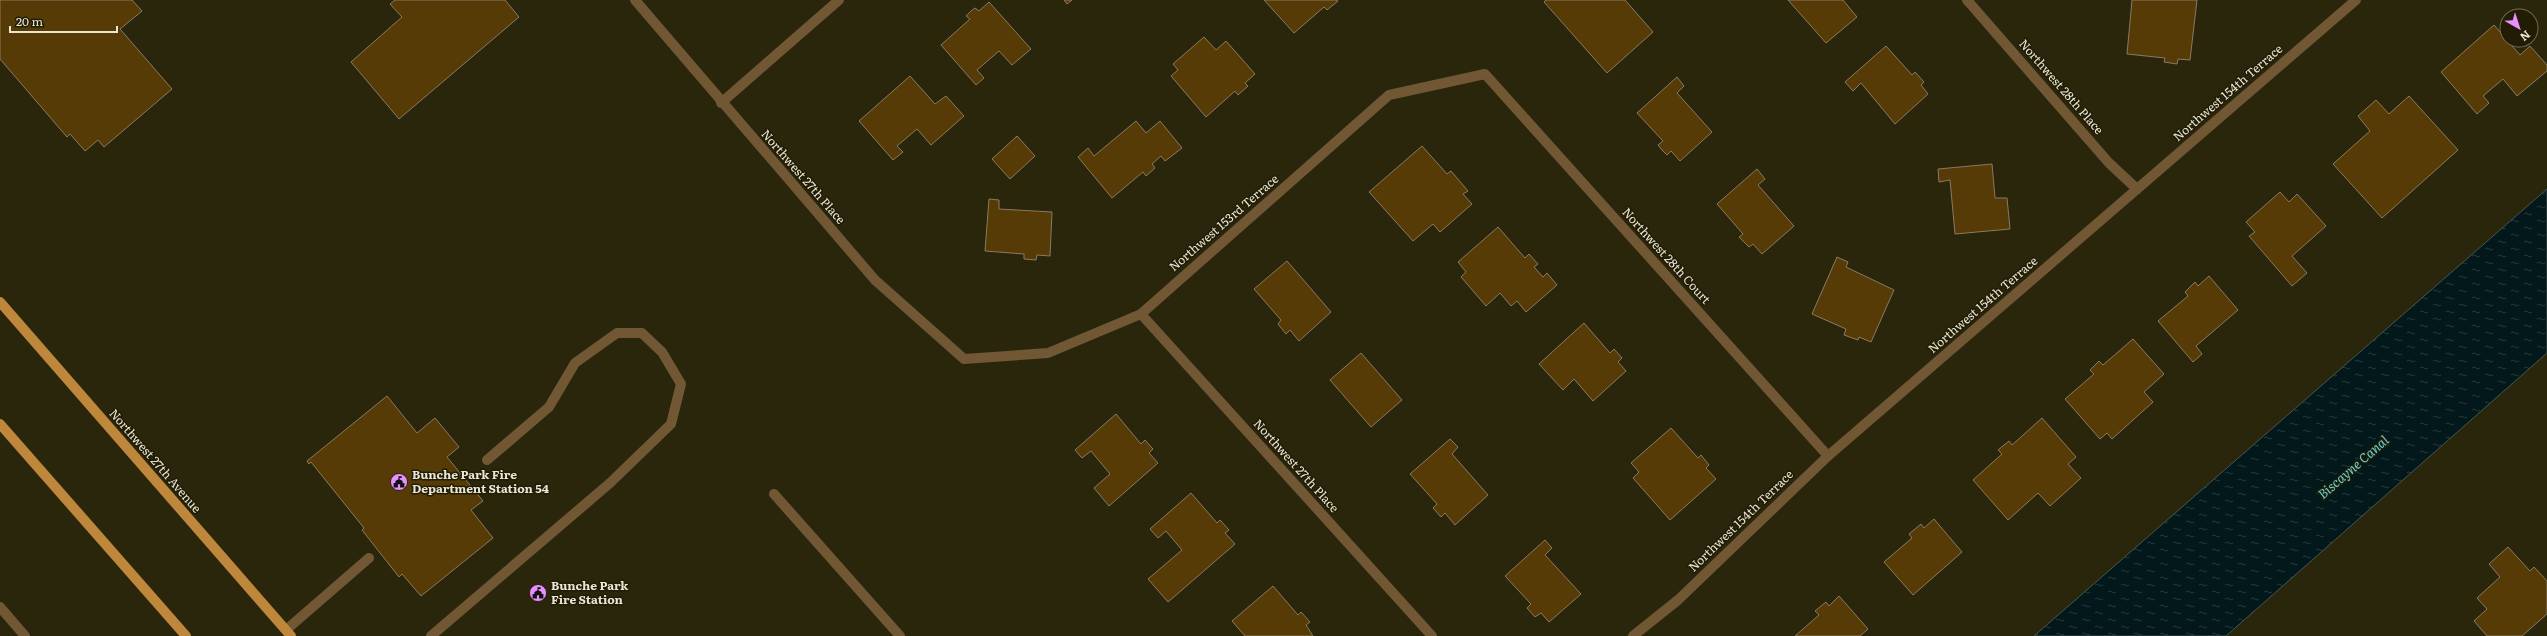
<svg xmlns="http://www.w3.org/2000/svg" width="2547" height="636" font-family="Literata,serif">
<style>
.water{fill:url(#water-ripples);stroke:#475653}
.building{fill:#563b07;stroke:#8b7a61}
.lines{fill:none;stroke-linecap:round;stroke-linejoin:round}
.lane{stroke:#725735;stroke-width:10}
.street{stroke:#725735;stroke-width:10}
.primary{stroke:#be873b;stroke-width:10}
.labels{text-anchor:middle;stroke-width:3;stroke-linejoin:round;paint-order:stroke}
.street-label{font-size:12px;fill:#e9e6d7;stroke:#211c03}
.poi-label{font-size:12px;font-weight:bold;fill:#e9e6d7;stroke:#211c03;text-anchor:start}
.water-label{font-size:13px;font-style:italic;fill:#61d2dd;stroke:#211c03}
</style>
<defs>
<pattern id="water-ripples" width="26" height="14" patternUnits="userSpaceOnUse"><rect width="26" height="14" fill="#02181b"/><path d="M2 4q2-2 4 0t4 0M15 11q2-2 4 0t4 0" fill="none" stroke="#273a3b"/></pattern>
</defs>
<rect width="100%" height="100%" fill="#2a260c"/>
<polygon class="water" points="2547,189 2547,353 2226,636 2034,636"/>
<g class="building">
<polygon points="0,0 132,0 142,11 120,29 172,89 104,147 98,140 85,151 70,134 67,137 0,59"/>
<polygon points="395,0 505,0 519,17 399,119 351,62 402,17 390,4"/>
<polygon points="1064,0 1072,0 1067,4"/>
<polygon points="1264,0 1336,0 1338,1 1327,10 1324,7 1294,33"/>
<polygon points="1546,0 1625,0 1653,32 1607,73 1544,2"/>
<polygon points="1788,0 1843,0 1857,17 1826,43"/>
<polygon points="2132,0 2197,0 2190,60 2178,59 2177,64 2164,62 2165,58 2127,54"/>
<polygon points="989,2 1031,49 1012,65 999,51 977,70 984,78 976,85 941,45 970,19 966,16 971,11 975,8 979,11"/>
<polygon points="2494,25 2520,55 2530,46 2547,65 2547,71 2517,96 2503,79 2483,96 2489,103 2477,114 2441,72"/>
<polygon points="1204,37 1216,50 1226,41 1255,74 1245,83 1248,86 1238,95 1235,91 1206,117 1171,76 1178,70 1173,64"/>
<polygon points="1886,46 1912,75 1915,72 1924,82 1921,85 1928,94 1895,124 1861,83 1853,91 1845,82"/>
<polygon points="910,76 935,104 946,96 964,116 931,145 917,129 897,146 903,152 893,160 859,121"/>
<polygon points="1677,77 1684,86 1677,93 1712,132 1680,161 1671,151 1667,155 1662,150 1658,145 1663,141 1637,113"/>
<polygon points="2409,96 2458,150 2382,218 2333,164 2370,131 2358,116 2376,100 2389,114"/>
<polygon points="1136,121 1146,133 1160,121 1182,148 1165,161 1161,156 1152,164 1155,168 1146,176 1143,172 1112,198 1078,157 1088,148 1094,156"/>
<polygon points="1017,136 1035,156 1010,179 992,159"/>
<polygon points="1422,146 1447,174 1451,171 1468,191 1463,194 1472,204 1440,232 1433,224 1413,241 1369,192"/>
<polygon points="1992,164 1995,198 2007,198 2010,229 1955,234 1950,180 1939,182 1938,169"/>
<polygon points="1757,169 1765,179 1758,185 1794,226 1762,254 1753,244 1749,247 1739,237 1743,234 1717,204"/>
<polygon points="2280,192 2289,202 2297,194 2326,226 2292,256 2307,273 2292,286 2249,236 2255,232 2246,222"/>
<polygon points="989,199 999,200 999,209 1052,212 1050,256 1037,255 1036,260 1024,259 1024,254 985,251"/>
<polygon points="1498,227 1525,258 1529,254 1538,264 1534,267 1543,277 1547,273 1557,285 1526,312 1517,301 1511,306 1500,293 1486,306 1461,277 1466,272 1458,262"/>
<polygon points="1837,257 1848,262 1846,267 1894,290 1871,342 1859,337 1858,340 1844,335 1846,329 1812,314"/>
<polygon points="1287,261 1331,312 1299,341 1290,330 1286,334 1278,324 1281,320 1254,289"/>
<polygon points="2209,276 2238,310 2196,346 2202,354 2193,362 2158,321 2188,296 2185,292 2195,282 2198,286"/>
<polygon points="1584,323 1610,353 1614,349 1622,358 1618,362 1626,371 1593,401 1574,379 1563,390 1539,364"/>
<polygon points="2133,339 2164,374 2144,392 2153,402 2112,439 2107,433 2100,439 2065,399 2094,374 2090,370 2099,361 2103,365"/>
<polygon points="1361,353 1402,400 1371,427 1330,380"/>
<polygon points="387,396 417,433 435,418 459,447 447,457 483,501 471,510 493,538 421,596 402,574 399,577 362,530 364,528 311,462 309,464 307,461"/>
<polygon points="1116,414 1141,444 1145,440 1153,449 1149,453 1158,463 1109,506 1094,488 1110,474 1091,451 1082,458 1075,450"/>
<polygon points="2042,418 2076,457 2068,464 2081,478 2050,506 2038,493 2008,520 1973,480 2002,454 1998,450 2009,441 2012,445"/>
<polygon points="1671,428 1698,458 1701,455 1709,465 1706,468 1716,479 1670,520 1633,478 1639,472 1631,463"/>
<polygon points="1450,439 1458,447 1452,454 1488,495 1455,525 1445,513 1441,517 1433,508 1437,504 1410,474"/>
<polygon points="1191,493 1217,523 1220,520 1229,530 1225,533 1235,544 1168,602 1148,579 1182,550 1166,531 1158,538 1150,529"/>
<polygon points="1934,519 1962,552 1913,595 1884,562 1912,538 1909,534 1921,524 1924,528"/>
<polygon points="1545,540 1552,548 1545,555 1581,594 1549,622 1541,613 1535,617 1527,608 1531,604 1505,576"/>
<polygon points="2508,547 2530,571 2534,567 2547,581 2547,614 2522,636 2487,636 2474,621 2487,609 2477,598 2500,577 2489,564"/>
<polygon points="1273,586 1298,615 1301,612 1310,622 1306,625 1313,636 1245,636 1232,621"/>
<polygon points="1839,596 1868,629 1860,636 1795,636 1819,615 1815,611 1826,602 1829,606"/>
</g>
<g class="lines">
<g class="lane">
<polyline points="774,494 900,636"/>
<polyline points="286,630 369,558"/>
<polyline points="431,636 610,483 671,424 681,384 662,352 642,333 617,333 575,363 549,407 487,460"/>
</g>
<g class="street">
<polyline points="635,0 875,280 964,359 1048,353 1141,314 1389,95 1485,74 1828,456"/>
<polyline points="1967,0 2109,163 2137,189"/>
<polyline points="721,103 839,0"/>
<polyline points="1141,314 1432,636"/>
<polyline points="0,607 25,636"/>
<polyline points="1633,636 1678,600 1828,456 2356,0"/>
</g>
<g class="primary">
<polyline points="0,302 291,636"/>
<polyline points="0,424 186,636"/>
</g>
</g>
<defs>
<g id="civic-disc" transform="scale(0.9)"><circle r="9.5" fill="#e88eff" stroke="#211c03"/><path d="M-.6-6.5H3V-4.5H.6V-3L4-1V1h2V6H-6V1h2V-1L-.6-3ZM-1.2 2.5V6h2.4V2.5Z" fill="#111"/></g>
</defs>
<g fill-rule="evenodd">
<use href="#civic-disc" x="399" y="482"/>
<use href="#civic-disc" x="538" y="593"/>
</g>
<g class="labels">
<g class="street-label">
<text transform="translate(2061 87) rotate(49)" y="4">Northwest 28th Place</text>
<text transform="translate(2228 93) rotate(-41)" y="4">Northwest 154th Terrace</text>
<text transform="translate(803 177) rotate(49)" y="4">Northwest 27th Place</text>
<text transform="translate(1224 223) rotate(-41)" y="4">Northwest 153rd Terrace</text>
<text transform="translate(1666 256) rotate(48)" y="4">Northwest 28th Court</text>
<text transform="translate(1983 305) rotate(-41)" y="4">Northwest 154th Terrace</text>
<text transform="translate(155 461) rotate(49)" y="4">Northwest 27th Avenue</text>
<text transform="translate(1296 466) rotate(48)" y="4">Northwest 27th Place</text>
<text transform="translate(1741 521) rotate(-44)" y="4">Northwest 154th Terrace</text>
</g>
<g class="poi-label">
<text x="412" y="479">Bunche Park Fire<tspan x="412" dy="14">Department Station 54</tspan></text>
<text x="551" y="590">Bunche Park<tspan x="551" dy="14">Fire Station</tspan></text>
</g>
<g class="water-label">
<text transform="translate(2353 467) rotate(-41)" y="5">Biscayne Canal</text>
</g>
</g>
<g transform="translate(2519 28) rotate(141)"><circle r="19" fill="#211c03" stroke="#716d58"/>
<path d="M0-3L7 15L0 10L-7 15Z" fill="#e88eff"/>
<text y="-6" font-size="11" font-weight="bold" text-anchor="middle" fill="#e9e6d7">N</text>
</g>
<path d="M10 26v6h107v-6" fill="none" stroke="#e9e6d7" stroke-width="2"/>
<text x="16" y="26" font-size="12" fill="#e9e6d7" stroke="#211c03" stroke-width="3" paint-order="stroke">20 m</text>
</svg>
